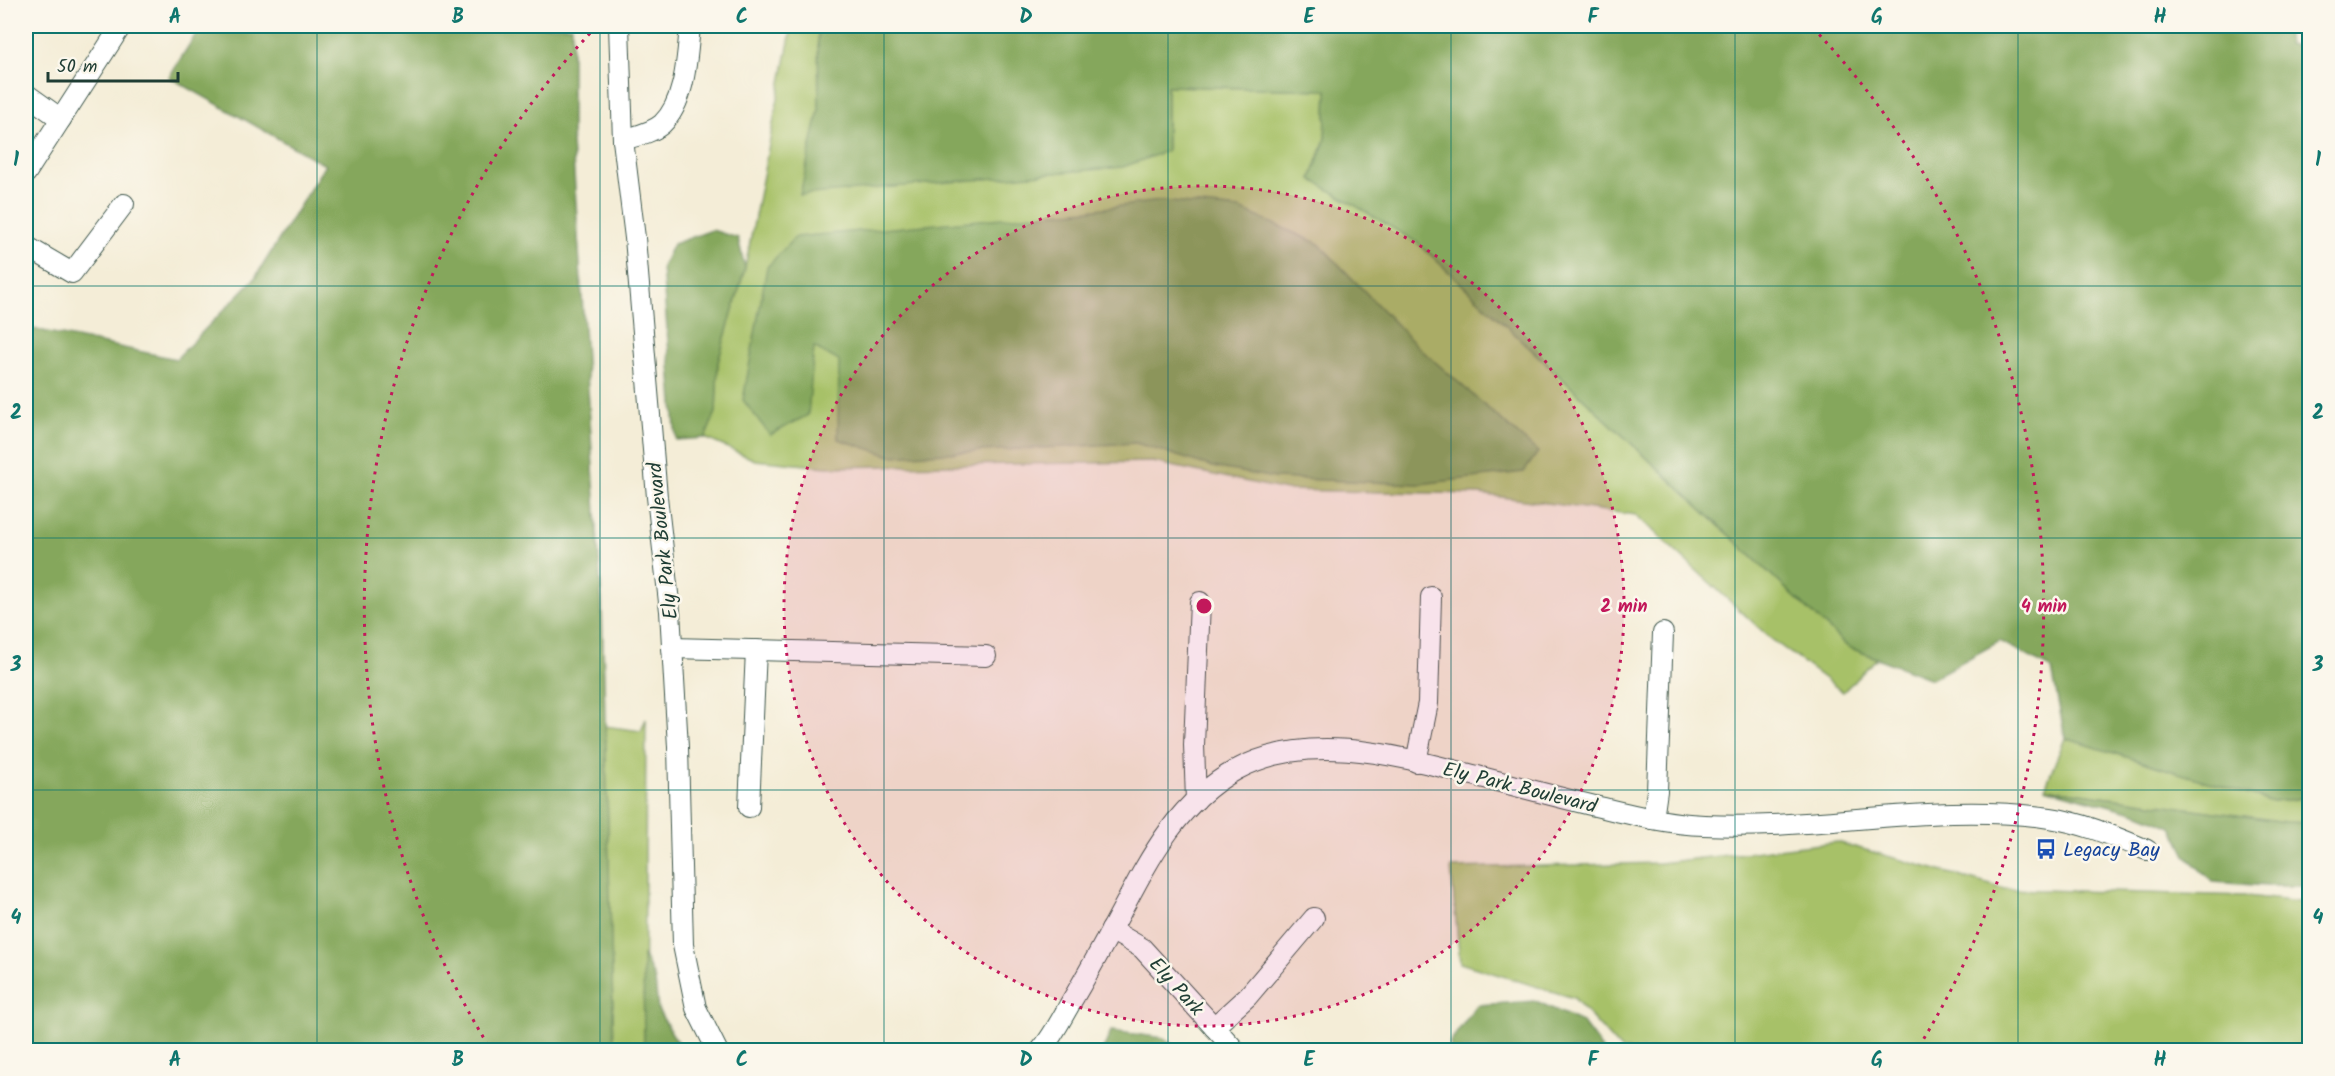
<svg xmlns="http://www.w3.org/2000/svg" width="2335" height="1076" font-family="Kalam,sans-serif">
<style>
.green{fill:#a7c168;stroke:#637f4e;stroke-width:1.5}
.forest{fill:#85a75c;stroke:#527248;stroke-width:1.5}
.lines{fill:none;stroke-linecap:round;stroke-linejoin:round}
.minor-casing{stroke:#3f574c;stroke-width:22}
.minor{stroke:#fff;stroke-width:20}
.grid{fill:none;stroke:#0f766e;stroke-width:1.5;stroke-opacity:0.55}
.ring{fill:none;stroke:#c2185b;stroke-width:3;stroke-dasharray:3 6}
.labels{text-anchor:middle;stroke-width:5;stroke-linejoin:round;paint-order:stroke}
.street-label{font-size:20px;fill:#1f3d34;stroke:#fbf7ec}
.transit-label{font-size:20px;fill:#164399;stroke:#fbf7ec;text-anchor:start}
.centre{fill:#c2185b;stroke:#fbf7ec;stroke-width:3}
.ring-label{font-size:18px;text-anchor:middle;font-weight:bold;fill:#c2185b;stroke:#fbf7ec;stroke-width:5;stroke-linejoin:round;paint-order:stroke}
.neatline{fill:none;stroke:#0f766e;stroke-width:2}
.grid-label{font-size:20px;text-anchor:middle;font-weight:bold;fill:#0f766e}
</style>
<rect width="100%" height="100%" fill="#fbf7ec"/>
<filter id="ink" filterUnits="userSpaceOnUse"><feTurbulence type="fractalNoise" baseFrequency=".0167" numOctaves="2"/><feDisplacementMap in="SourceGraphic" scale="12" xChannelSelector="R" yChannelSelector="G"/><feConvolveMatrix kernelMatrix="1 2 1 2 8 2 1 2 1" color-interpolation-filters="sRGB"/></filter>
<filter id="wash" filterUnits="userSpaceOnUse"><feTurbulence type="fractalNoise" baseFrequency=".008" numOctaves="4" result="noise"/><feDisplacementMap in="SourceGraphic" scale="24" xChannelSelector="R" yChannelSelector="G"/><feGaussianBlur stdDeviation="1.35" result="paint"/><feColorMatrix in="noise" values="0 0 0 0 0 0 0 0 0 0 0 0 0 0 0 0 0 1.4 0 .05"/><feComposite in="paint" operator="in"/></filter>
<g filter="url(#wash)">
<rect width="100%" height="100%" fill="#f4edd7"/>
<g class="green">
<polygon points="792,26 818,26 819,110 801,195 1167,150 1167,86 1327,90 1325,140 1311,179 1418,243 1848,647 1877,658 1843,692 1770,638 1636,515 1479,494 1286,490 1153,462 827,467 755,460 705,438 716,412 718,362 745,268"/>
<polygon points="646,719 644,1050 614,1050 605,726 641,731"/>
<polygon points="2065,738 2273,802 2309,797 2309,823 2286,822 2045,788"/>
<polygon points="1837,842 2005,889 2247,896 2309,903 2309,1050 1621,1050 1574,998 1460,963 1451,868 1660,863"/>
</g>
<g class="forest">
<polygon points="201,26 572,26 572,142 602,605 614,1050 26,1050 26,342 34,329 176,359 255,278 325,165 169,77"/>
<polygon points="818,26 2286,26 2288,44 2310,48 2309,797 2273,802 2065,738 2052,669 2000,641 1931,679 1848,647 1418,243 1311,179 1325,140 1327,90 1167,86 1167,151 1123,167 800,195 819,110"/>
<polygon points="1161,201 1240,209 1319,244 1417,346 1538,452 1524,472 1419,484 1275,478 1213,467 1136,443 891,456 838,439 839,361 814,347 808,415 770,435 743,400 767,267 795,237 1088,210"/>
<polygon points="712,230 738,238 745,268 718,362 716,412 705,438 676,440 662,267 673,244"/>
<polygon points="2045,788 2286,822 2309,823 2309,886 2267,886 2213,882 2187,857 2172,827 2140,814"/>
<polygon points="643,954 655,980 658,1010 682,1050 644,1050"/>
<polygon points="1536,1001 1582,1022 1603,1050 1451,1050 1450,1042 1477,1005"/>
<polygon points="1111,1031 1164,1038 1179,1050 1103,1050"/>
</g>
</g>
<g filter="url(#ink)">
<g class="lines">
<g class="minor-casing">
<g id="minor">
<polyline points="619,26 623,140 635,238 657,497 670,611 678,747 683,945 696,1008 717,1050"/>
<polyline points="26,94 61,119"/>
<path d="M 623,140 C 635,136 652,133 662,124 C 686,101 687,56 690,26"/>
<polyline points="26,173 121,26"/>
<polyline points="26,246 72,273 124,204"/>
<polyline points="672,648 986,656"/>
<polyline points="1416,762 1428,703 1431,597"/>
<polyline points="1196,800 1194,745 1200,602"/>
<polyline points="749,807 756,650"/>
<polyline points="1653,819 1657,791 1663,633"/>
<polyline points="1111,930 1142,948 1235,1050"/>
<polyline points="1214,1027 1248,996 1314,918"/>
<path d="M 1041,1050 C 1053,1036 1062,1018 1071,1002 C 1089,972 1105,942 1121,912 C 1150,857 1179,801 1236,770 C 1309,730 1398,756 1473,775 C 1517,786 1560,798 1604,808 C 1637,816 1670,824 1704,825 C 1819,831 1935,801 2050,818 C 2084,823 2115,837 2147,850"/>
</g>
</g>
<use href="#minor" class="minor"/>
</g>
</g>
<path class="grid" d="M 317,26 L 317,1050M 600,26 L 600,1050M 884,26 L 884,1050M 1168,26 L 1168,1050M 1451,26 L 1451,1050M 1735,26 L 1735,1050M 2018,26 L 2018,1050M 26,286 L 2310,286M 26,538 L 2310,538M 26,790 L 2310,790"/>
<circle cx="1204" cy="606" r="420" fill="#c2185b" fill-opacity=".12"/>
<g class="ring">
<circle cx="1204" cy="606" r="420"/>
<path d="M488 1045A840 840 0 0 1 595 28M1813 28A840 840 0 0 1 1920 1045"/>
</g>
<defs>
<g id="bus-bare" transform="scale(1.62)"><path d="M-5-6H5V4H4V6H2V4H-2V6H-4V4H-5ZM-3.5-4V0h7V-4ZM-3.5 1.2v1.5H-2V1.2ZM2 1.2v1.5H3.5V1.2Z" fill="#1a4fb4" stroke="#fbf7ec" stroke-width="2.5" paint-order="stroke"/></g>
</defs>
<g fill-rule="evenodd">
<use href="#bus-bare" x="2046" y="849"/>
</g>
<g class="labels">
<g class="street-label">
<text transform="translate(662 541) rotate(-96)" y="7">Ely Park Boulevard</text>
<text transform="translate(1520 787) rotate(14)" y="7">Ely Park Boulevard</text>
<text transform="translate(1177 986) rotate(48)" y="7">Ely Park</text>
</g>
<g class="transit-label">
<text x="2063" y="856">Legacy Bay</text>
</g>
</g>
<circle cx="1204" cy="606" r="9" class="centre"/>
<g class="ring-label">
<text x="1624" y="612">2 min</text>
<text x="2044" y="612">4 min</text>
</g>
<rect width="2335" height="1076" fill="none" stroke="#fbf7ec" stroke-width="66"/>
<path d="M48 72v9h130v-9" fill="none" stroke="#1f3d34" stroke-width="3"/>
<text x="57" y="72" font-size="18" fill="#1f3d34" stroke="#fbf7ec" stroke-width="4.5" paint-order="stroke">50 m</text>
<rect x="33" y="33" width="2269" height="1010" class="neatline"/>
<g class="grid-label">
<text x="175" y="23">A</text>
<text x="458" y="23">B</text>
<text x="742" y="23">C</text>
<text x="1026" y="23">D</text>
<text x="1309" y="23">E</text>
<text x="1593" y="23">F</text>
<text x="1877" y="23">G</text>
<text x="2160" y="23">H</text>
<text x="16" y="166">1</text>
<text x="2318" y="166">1</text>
<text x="16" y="419">2</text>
<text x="2318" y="419">2</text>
<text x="16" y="671">3</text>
<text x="2318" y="671">3</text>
<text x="16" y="924">4</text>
<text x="2318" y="924">4</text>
<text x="175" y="1066">A</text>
<text x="458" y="1066">B</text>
<text x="742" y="1066">C</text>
<text x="1026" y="1066">D</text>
<text x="1309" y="1066">E</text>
<text x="1593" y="1066">F</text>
<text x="1877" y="1066">G</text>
<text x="2160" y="1066">H</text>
</g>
</svg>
